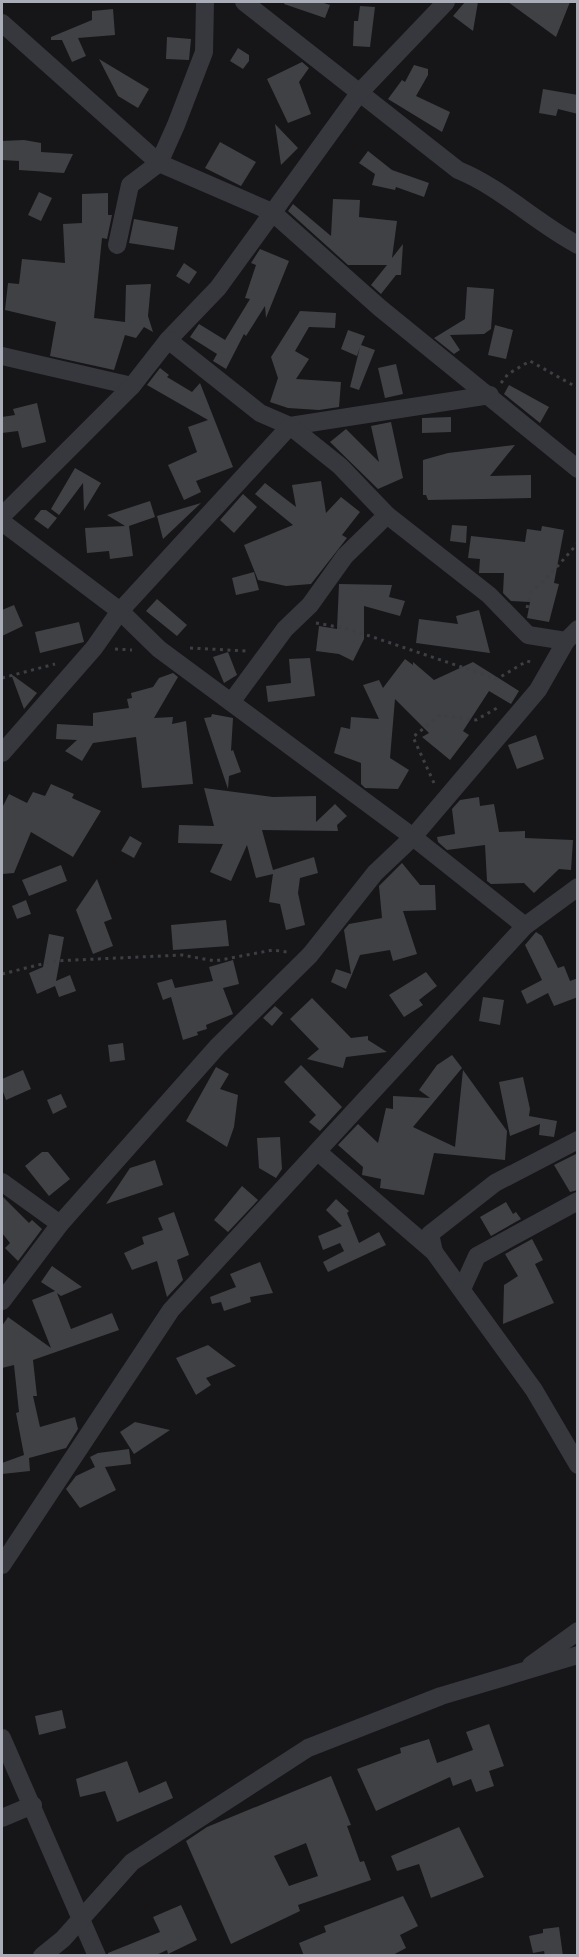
<svg xmlns="http://www.w3.org/2000/svg" width="579" height="1957" font-family="Arial,sans-serif">
<style>
.building{fill:#404145;fill-rule:evenodd}
.lines{fill:none;stroke-linecap:round;stroke-linejoin:round}
.path{stroke:#3d3f44;stroke-width:3;stroke-dasharray:3 4.5;stroke-linecap:butt}
.street{stroke:#37383d;stroke-width:18}
</style>
<rect width="100%" height="100%" fill="#161618"/>
<g class="building">
<polygon points="285,2 321,2 330,5 325,18 284,4"/>
<polygon points="465,2 478,2 473,31 453,16"/>
<polygon points="508,2 570,2 556,37"/>
<polygon points="360,6 375,7 370,47 353,46 354,21 358,21"/>
<polygon points="113,9 115,35 78,38 86,56 72,62 62,40 51,40 51,37 92,20 92,11"/>
<polygon points="167,37 191,39 189,60 166,59"/>
<polygon points="238,48 249,55 249,61 243,69 230,61"/>
<polygon points="99,59 149,89 138,108 118,96"/>
<polygon points="302,62 309,68 299,82 311,114 288,123 267,79"/>
<polygon points="414,65 428,69 428,75 416,96 450,112 442,132 388,99 402,80 405,82"/>
<polygon points="543,89 578,95 578,114 558,109 556,116 539,113"/>
<polygon points="275,124 298,148 281,165"/>
<polygon points="24,140 41,143 41,152 73,154 64,173 19,170 19,161 2,160 2,141"/>
<polygon points="220,142 256,162 241,186 205,168"/>
<polygon points="368,151 392,170 429,183 424,197 396,187 395,190 372,185 375,174 359,163"/>
<polygon points="39,192 52,198 41,221 28,215"/>
<polygon points="108,193 108,215 112,215 107,239 102,238 94,318 125,322 126,285 151,284 148,316 153,332 144,327 136,338 125,335 114,370 50,356 56,322 5,310 8,283 19,284 22,259 65,263 63,224 82,223 82,194"/>
<polygon points="333,199 360,200 359,217 397,221 392,258 403,244 401,275 396,275 381,294 371,285 387,265 348,265 288,211 293,204 331,236"/>
<polygon points="134,219 178,227 174,250 129,243"/>
<polygon points="260,249 289,261 266,318 265,306 246,336 244,334 226,369 213,361 217,354 190,337 199,324 225,340 250,299 245,298 256,265 251,263"/>
<polygon points="184,263 197,272 189,284 176,276"/>
<polygon points="467,287 494,289 491,329 484,334 450,335 460,350 454,354 434,338 465,319"/>
<polygon points="300,311 336,313 335,328 309,327 295,351 309,359 296,379 341,382 339,407 319,410 288,408 270,402 278,378 271,357"/>
<polygon points="495,325 513,330 506,359 488,355"/>
<polygon points="348,330 365,336 361,345 375,350 359,390 350,387 360,347 357,356 341,349"/>
<polygon points="396,364 403,394 385,398 378,368"/>
<polygon points="160,368 169,375 167,377 192,392 200,383 233,467 196,481 201,492 184,500 168,465 197,452 188,427 208,420 147,385"/>
<polygon points="509,385 549,407 540,423 504,394"/>
<polygon points="37,403 46,442 22,448 18,431 2,433 2,417 15,415 13,409"/>
<polygon points="451,417 451,432 422,433 422,418"/>
<polygon points="391,422 403,478 378,489 330,442 346,429 379,462 371,426"/>
<polygon points="515,445 490,476 531,475 531,498 428,500 426,495 423,495 423,460 448,453"/>
<polygon points="75,468 101,483 84,511 83,483 59,515 51,509"/>
<polygon points="321,481 326,513 341,497 360,512 342,535 347,538 311,584 286,586 258,580 244,545 293,525 255,494 265,483 296,507 292,485"/>
<polygon points="243,494 257,507 234,533 220,520"/>
<polygon points="150,501 155,517 129,526 133,556 110,559 109,551 87,553 85,528 125,526 107,515"/>
<polygon points="201,503 163,539 157,516"/>
<polygon points="41,510 46,510 57,518 48,529 34,519"/>
<polygon points="452,525 467,526 466,543 450,541"/>
<polygon points="542,526 564,530 554,583 559,584 549,622 527,618 530,602 511,601 503,593 504,573 479,573 480,559 468,558 471,536 525,542 527,529 541,531"/>
<polygon points="254,572 259,590 236,595 232,578"/>
<polygon points="339,584 392,585 389,597 405,601 400,616 364,606 364,639 353,661 339,654 316,651 319,626 337,629"/>
<polygon points="157,599 187,625 177,636 146,611"/>
<polygon points="14,605 23,626 2,636 2,610"/>
<polygon points="479,610 490,653 416,643 419,619 458,624 456,616"/>
<polygon points="79,622 84,642 40,653 35,632"/>
<polygon points="228,652 237,675 224,683 213,657"/>
<polygon points="310,658 315,696 268,702 266,686 291,683 289,659"/>
<polygon points="405,659 413,665 413,662 434,680 473,662 519,691 511,704 489,691 463,731 469,735 450,760 422,737 429,733 395,699 390,758 409,770 398,789 365,788 361,784 361,763 334,753 341,727 350,729 351,717 379,719 363,685 379,680 383,688"/>
<polygon points="173,673 178,677 154,718 173,717 172,724 186,721 193,784 142,788 136,737 93,743 82,761 65,751 77,740 56,739 57,724 93,726 93,713 129,708 127,699 132,698 131,693 153,687 159,678"/>
<polygon points="11,674 37,693 24,709"/>
<polygon points="212,714 233,718 231,751 233,750 241,772 229,776 228,789 204,718 211,717"/>
<polygon points="536,735 544,759 517,769 508,745"/>
<polygon points="51,784 74,794 72,798 101,811 73,857 31,832 14,873 2,874 2,808 9,794 27,803 33,792 45,796"/>
<polygon points="204,788 273,797 316,796 316,822 335,804 347,816 337,825 338,831 262,830 273,870 314,857 318,873 300,878 298,893 305,925 286,930 280,904 269,902 273,874 256,878 247,845 231,881 210,872 223,844 178,843 179,825 214,826"/>
<polygon points="479,797 480,806 494,804 499,832 525,831 525,838 573,840 571,870 559,869 534,893 524,883 491,884 487,881 485,845 447,850 438,842 437,837 455,834 452,809 460,800"/>
<polygon points="130,836 142,843 134,858 121,851"/>
<polygon points="402,863 420,885 435,885 436,910 403,911 417,954 393,961 390,950 360,955 346,989 331,982 336,969 351,974 344,930 349,924 382,918 379,886"/>
<polygon points="61,865 67,881 29,896 22,880"/>
<polygon points="97,879 112,919 104,922 113,946 93,954 76,910"/>
<polygon points="26,900 31,914 17,919 12,906"/>
<polygon points="226,920 229,946 173,950 171,925"/>
<polygon points="536,932 542,936 558,968 564,966 570,981 578,978 578,997 554,1006 548,993 527,1004 521,991 542,980 525,945"/>
<polygon points="49,934 64,937 56,981 70,975 76,991 59,997 55,986 37,994 29,973 43,967"/>
<polygon points="233,960 239,984 223,988 233,1014 206,1025 207,1029 197,1032 198,1035 183,1040 171,997 163,1000 157,983 172,979 175,988 213,981 209,967"/>
<polygon points="426,972 437,986 419,1000 423,1005 404,1017 389,995"/>
<polygon points="483,997 504,1000 500,1025 479,1021"/>
<polygon points="312,998 351,1038 368,1036 368,1040 387,1052 346,1057 343,1068 307,1059 319,1049 290,1019"/>
<polygon points="275,1006 283,1013 272,1026 263,1018"/>
<polygon points="123,1043 125,1060 110,1062 108,1045"/>
<polygon points="452,1055 462,1068 413,1127 455,1147 463,1070 507,1131 505,1160 434,1153 424,1195 380,1188 381,1179 362,1175 363,1167 338,1145 358,1124 378,1143 386,1108 393,1109 393,1096 430,1098 419,1090 437,1065"/>
<polygon points="301,1065 342,1107 320,1131 309,1122 316,1115 284,1082"/>
<polygon points="216,1067 229,1074 220,1089 238,1095 234,1127 227,1147 186,1121"/>
<polygon points="23,1070 31,1089 6,1100 2,1089 2,1079"/>
<polygon points="523,1077 530,1109 529,1116 557,1121 554,1137 539,1135 540,1124 510,1136 499,1082"/>
<polygon points="61,1094 67,1107 53,1114 47,1100"/>
<polygon points="280,1137 282,1169 276,1178 259,1168 257,1138"/>
<polygon points="42,1152 48,1152 70,1179 49,1196 25,1166"/>
<polygon points="578,1153 578,1190 570,1192 554,1165"/>
<polygon points="155,1160 163,1185 106,1204 130,1168"/>
<polygon points="242,1186 258,1200 228,1232 214,1220"/>
<polygon points="2,1196 29,1223 32,1220 42,1229 18,1261 5,1248 10,1243 2,1233"/>
<polygon points="336,1199 349,1211 347,1213 359,1243 379,1232 386,1245 328,1272 323,1262 344,1251 340,1243 323,1250 318,1236 342,1226 326,1210"/>
<polygon points="506,1202 513,1214 516,1212 521,1219 491,1236 480,1217"/>
<polygon points="174,1212 189,1255 177,1260 183,1280 167,1297 157,1261 132,1270 124,1253 144,1244 142,1237 163,1230 158,1218"/>
<polygon points="532,1239 543,1260 535,1264 554,1303 503,1324 504,1285 518,1276 505,1254"/>
<polygon points="260,1262 273,1293 250,1297 251,1302 224,1311 221,1302 212,1304 210,1297 236,1287 230,1274"/>
<polygon points="52,1266 82,1287 61,1296 57,1293 71,1329 112,1313 119,1330 33,1360 37,1396 33,1396 40,1427 75,1417 78,1429 66,1448 29,1458 30,1471 2,1474 2,1463 24,1455 16,1413 19,1412 14,1365 2,1368 2,1326 8,1317 51,1348 32,1300 55,1291 41,1282"/>
<polygon points="208,1345 236,1366 206,1378 211,1385 196,1395 176,1358"/>
<polygon points="135,1422 170,1430 134,1454 120,1432"/>
<polygon points="129,1449 131,1464 105,1467 116,1490 80,1508 66,1489 76,1476 95,1467 90,1457 98,1453"/>
<polygon points="62,1710 66,1728 39,1735 35,1716"/>
<polygon points="489,1724 504,1766 489,1771 494,1786 476,1792 471,1779 453,1786 450,1777 376,1811 357,1769 401,1753 400,1748 429,1739 437,1763 473,1750 466,1732"/>
<polygon points="127,1761 139,1793 166,1781 173,1798 117,1822 105,1791 80,1797 76,1779"/>
<path d="M 331,1776 L 351,1825 L 347,1826 L 360,1862 L 364,1861 L 371,1880 L 298,1905 L 300,1911 L 231,1944 L 186,1841 L 207,1827 ZM 306,1843 L 318,1876 L 289,1886 L 274,1856 Z"/>
<polygon points="459,1827 484,1877 431,1898 419,1864 397,1871 391,1856"/>
<polygon points="403,1896 418,1926 400,1935 406,1948 391,1956 304,1956 299,1943 326,1932 324,1926"/>
<polygon points="181,1905 197,1940 168,1954 167,1950 154,1956 108,1956 108,1953 160,1932 153,1917"/>
<polygon points="559,1927 563,1956 545,1956 544,1951 533,1953 529,1936 543,1933 543,1929"/>
</g>
<g class="lines">
<g class="path">
<polyline points="501,383 508,374 530,361 578,388"/>
<polyline points="527,608 531,592 548,577 578,543"/>
<polyline points="316,623 349,629 497,679 527,661 534,663"/>
<polyline points="190,648 246,651"/>
<polyline points="115,649 132,650"/>
<polyline points="2,678 55,664"/>
<polyline points="434,783 413,737 440,715 476,720 497,708"/>
<polyline points="2,974 54,961 182,955 215,961 273,950 287,952"/>
</g>
<g class="street">
<path d="M 244,2 L 458,170 C 502,188 535,222 578,245"/>
<polyline points="2,23 159,163 272,212 380,308 578,469"/>
<polyline points="117,245 130,185 159,163 176,125 204,52 205,2"/>
<polyline points="168,340 218,288 360,92 446,2"/>
<polyline points="2,356 132,386 168,340 260,413 290,426 490,395"/>
<polyline points="2,516 132,386"/>
<polyline points="2,522 120,611 159,649 413,837 525,926"/>
<polyline points="232,701 285,629 310,605 345,556 387,515"/>
<polyline points="2,753 94,648 120,611 290,426 340,466 387,515 489,595 528,635 566,641"/>
<polyline points="318,1152 434,1252 534,1390 578,1465"/>
<polyline points="2,1182 60,1224"/>
<polyline points="434,1252 430,1234 495,1183 578,1140"/>
<polyline points="462,1289 477,1256 578,1201"/>
<polyline points="2,1301 60,1224 217,1047 310,955 375,873 413,837 538,690 566,641 578,629"/>
<polyline points="2,1565 171,1310 525,926 578,887"/>
<polyline points="531,1665 578,1631"/>
<polyline points="2,1738 97,1956"/>
<polyline points="2,1818 33,1805"/>
<polyline points="42,1956 63,1939 132,1862 308,1748 441,1696 578,1655"/>
</g>
</g>
<rect width="579" height="1957" fill="none" stroke="#a8adb8" stroke-width="6"/>
</svg>
